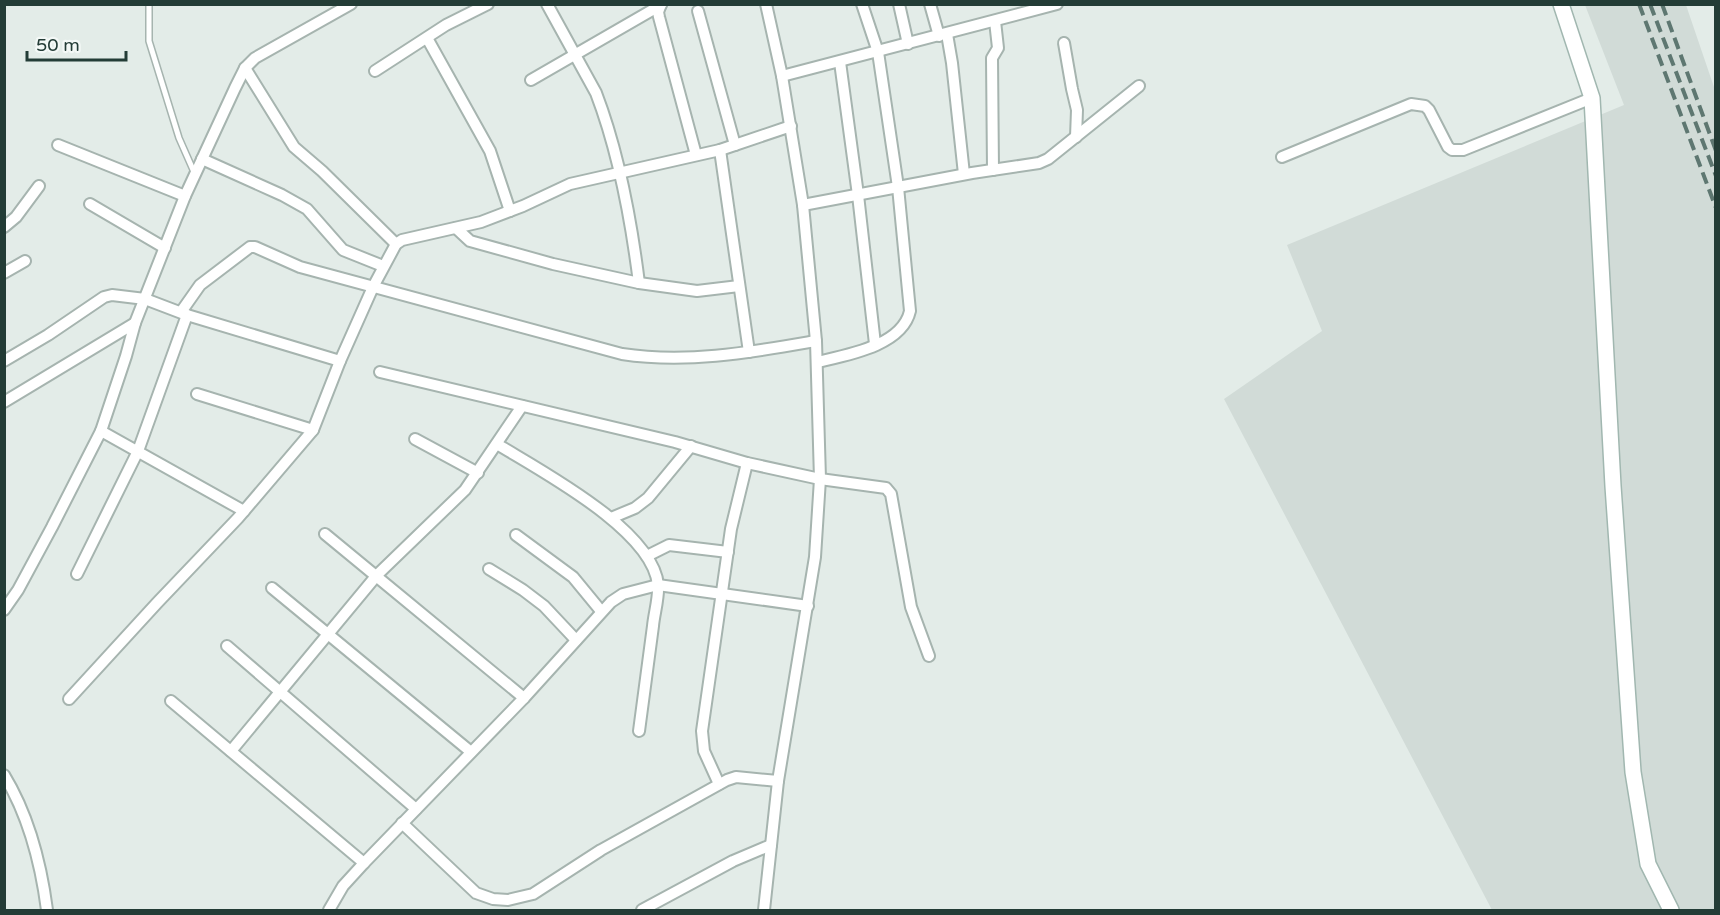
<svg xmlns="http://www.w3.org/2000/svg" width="1720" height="915" font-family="'Varela Round',sans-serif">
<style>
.built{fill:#d1dbd7}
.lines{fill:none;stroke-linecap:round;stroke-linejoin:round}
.lane-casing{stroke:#a6b4af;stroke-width:8}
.street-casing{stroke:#a6b4af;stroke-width:14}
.secondary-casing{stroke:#a1b7b0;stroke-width:18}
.lane{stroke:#fff;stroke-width:5}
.street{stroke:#fff;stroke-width:10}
.secondary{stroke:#fff;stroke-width:15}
.rail{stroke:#5e7771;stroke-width:4;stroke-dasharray:12 6;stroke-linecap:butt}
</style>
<rect width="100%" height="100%" fill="#e3ece8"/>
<polygon class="built" points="1585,5 1686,5 1716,93 1715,910 1492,910 1224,399 1322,331 1287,245 1624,105"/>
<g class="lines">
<g class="lane-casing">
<polyline id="lane" points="149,4 149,41 179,138 194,172"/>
</g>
<g class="street-casing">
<g id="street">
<path d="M 547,4 L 596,93 C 619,153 631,219 639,283"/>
<polyline points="661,4 658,12 659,17 696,155"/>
<polyline points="899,4 908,44"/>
<polyline points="930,4 939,36"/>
<polyline points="698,11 735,145"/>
<polyline points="947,34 952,63 964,174"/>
<polyline points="427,38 490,151 510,211"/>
<polyline points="1064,43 1072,89 1077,110 1076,137"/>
<polyline points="840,62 858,195 875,344"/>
<polyline points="245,68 294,147 322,171 396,244"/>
<polyline points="375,71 446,25 488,4"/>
<polyline points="782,76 1057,4"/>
<polyline points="531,80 661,5"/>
<polyline points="58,145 185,196"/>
<polyline points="720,150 749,352"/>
<polyline points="1282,157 1411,104 1425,106 1429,110 1448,147 1452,150 1463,150 1592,98"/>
<polyline points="202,159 282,195 307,209 343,250 383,266"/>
<polyline points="993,170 992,58 998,48 995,21"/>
<polyline points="90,204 165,248"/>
<polyline points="803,205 972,173 1039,163 1048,159 1139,86"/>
<polyline points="4,227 16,217 39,186"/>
<polyline points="456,228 470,241 553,264 639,283 697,291 739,286"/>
<polyline points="4,273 25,261"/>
<path d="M 181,312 L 200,285 L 250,247 L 255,247 L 300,267 L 622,354 C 688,364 752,352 816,341"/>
<polyline points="4,361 48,335 104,297 112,295 145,299 187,315 340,361"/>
<path d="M 817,362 C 847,355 902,346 910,311 L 898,187 L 878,52 L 862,4"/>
<polyline points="380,372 675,442 747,463 820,479 886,488 891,494 911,607 929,656"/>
<polyline points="197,394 313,430"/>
<polyline points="4,402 135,323"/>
<polyline points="101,431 244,511"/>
<polyline points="415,439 478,473"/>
<path d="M 497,444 C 541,471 653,530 658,585 C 659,598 654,614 653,626 C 648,661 644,696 639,731"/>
<polyline points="611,518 635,508 648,498 691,446"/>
<polyline points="325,534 524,698"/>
<polyline points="516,535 573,577 601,611"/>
<polyline points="647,556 669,545 728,552"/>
<polyline points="489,569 523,590 544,606 576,640"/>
<polyline points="77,574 138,451 187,315"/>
<polyline points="272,588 471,752"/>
<polyline points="4,610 18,590 52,527 101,431 126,356 135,323 185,196 235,88 245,68 255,58 351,4"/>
<polyline points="227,646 416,809"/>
<polyline points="69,699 157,603 238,518 313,430 340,361 373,287 396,244 402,240 481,222 523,206 570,184 720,150 791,126"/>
<polyline points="171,701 364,863"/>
<polyline points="231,751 377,575 465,490 522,406"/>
<path d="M 4,775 C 29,816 41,864 47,910"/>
<polyline points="719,784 704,751 702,731 731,529 747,463"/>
<polyline points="402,823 476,893 493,899 508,900 533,894 601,850 727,780 736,777 778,781"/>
<polyline points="329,910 343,886 364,863 524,698 611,602 623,594 658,585 808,606"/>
<polyline points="642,910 733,861 771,845"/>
<polyline points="764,910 778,781 815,557 820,479 816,341 803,205 782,76 766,4"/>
</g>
</g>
<g class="secondary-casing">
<polyline id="secondary" points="1561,4 1592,98 1613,486 1633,772 1648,864 1671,910"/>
</g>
<use href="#lane" class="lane"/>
<use href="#street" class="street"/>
<use href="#secondary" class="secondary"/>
<g class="rail">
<polyline points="1639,4 1716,208"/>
<polyline points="1650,4 1716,176"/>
<polyline points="1662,4 1716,151"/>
</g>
</g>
<rect width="1720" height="915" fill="none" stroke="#233c36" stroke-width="12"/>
<path d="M27 51v9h99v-9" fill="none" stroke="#233c36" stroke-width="3"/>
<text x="36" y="51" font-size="18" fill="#233c36" stroke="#f3f8f6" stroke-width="4.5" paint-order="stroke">50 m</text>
</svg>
